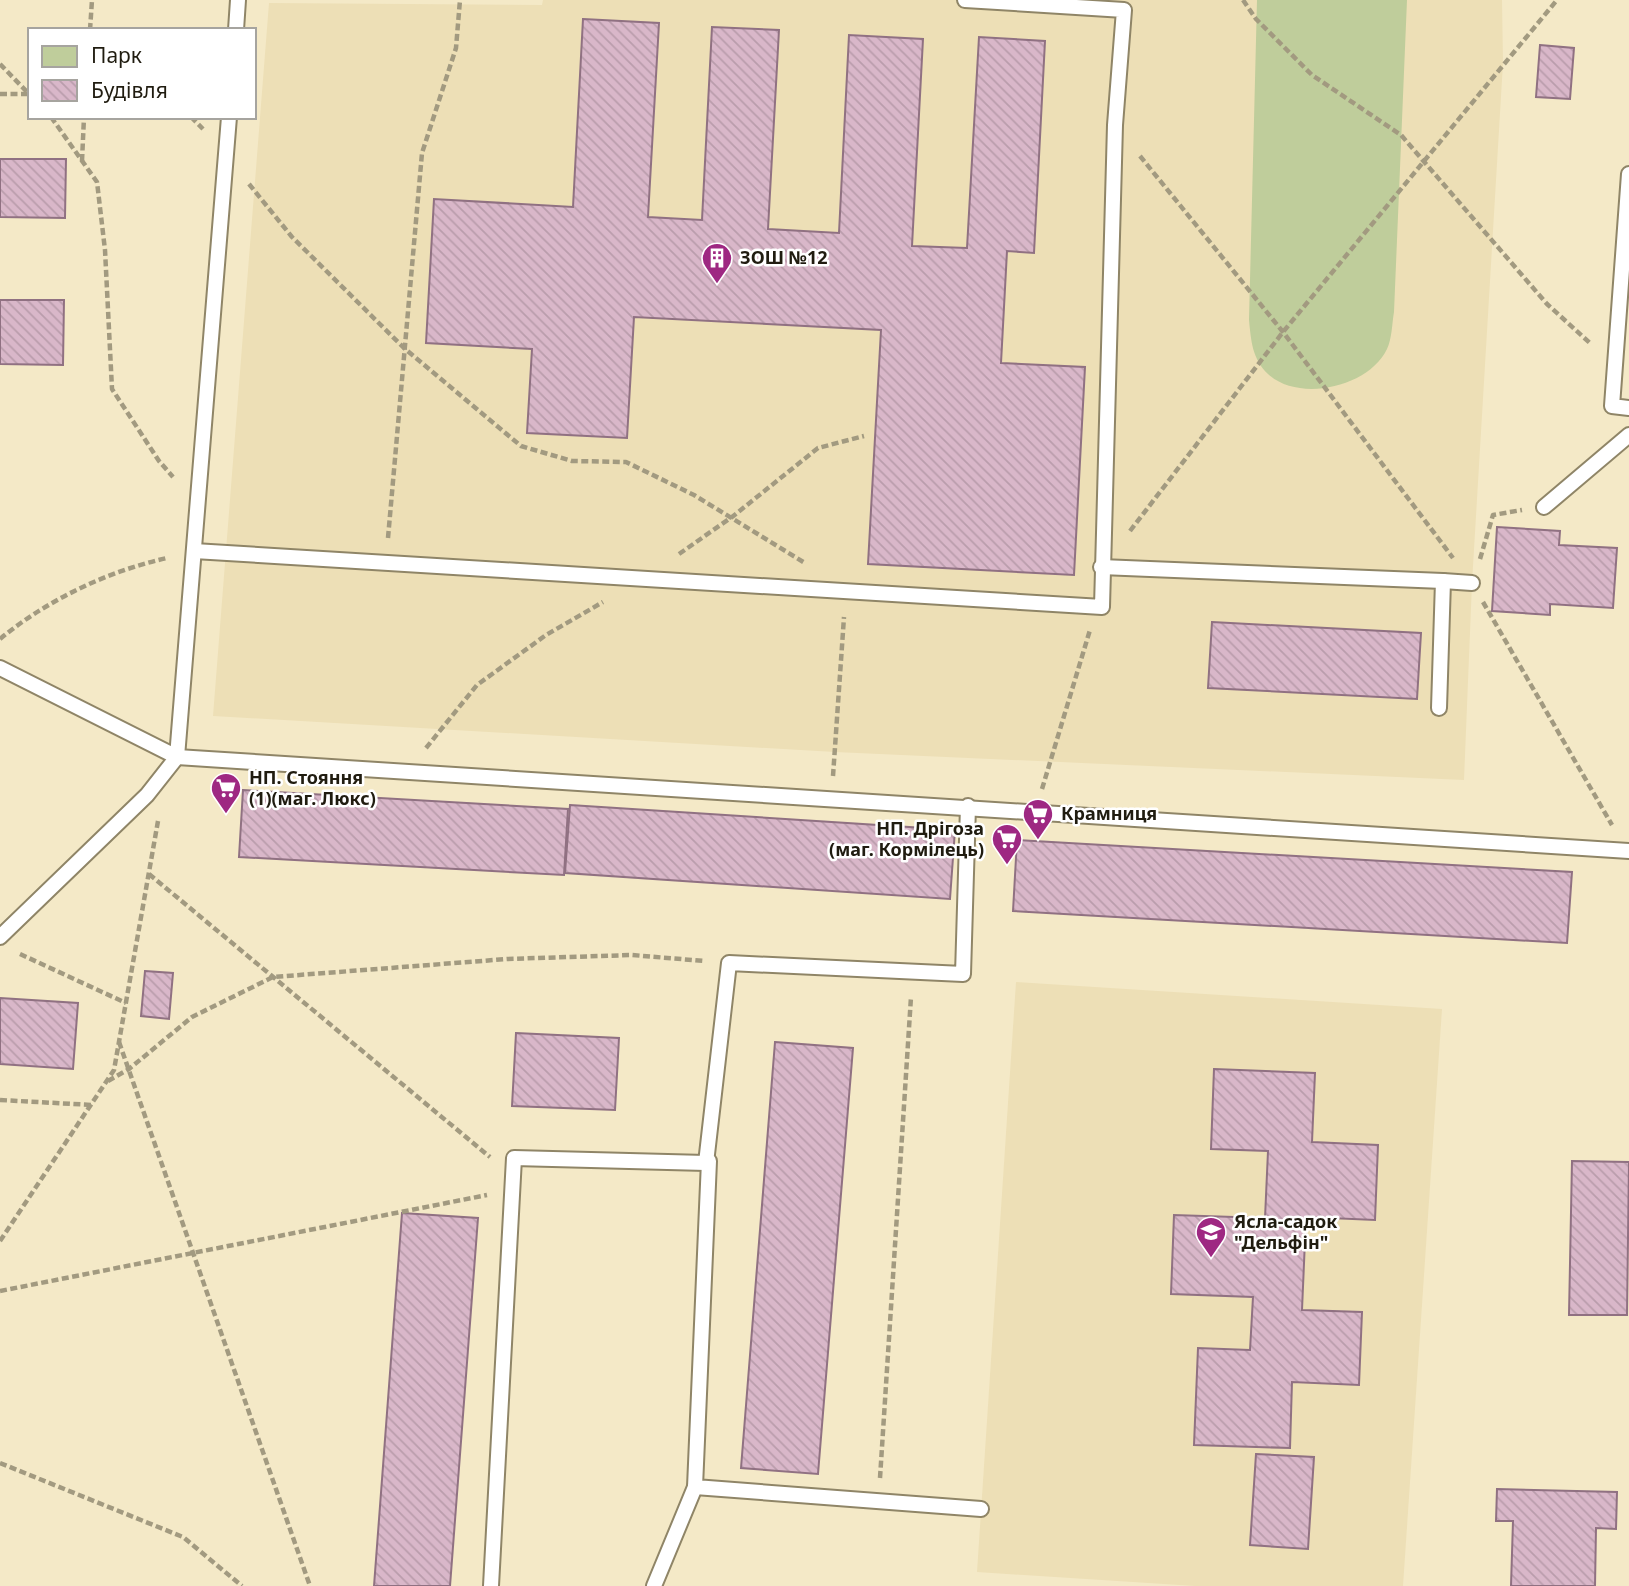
<svg xmlns="http://www.w3.org/2000/svg" width="1629" height="1586" font-family="'Noto Sans',sans-serif">
<style>
.built{fill:#eddfb6}
.park{fill:#bfcd9b}
.building{fill:url(#building-back-hatch);stroke:#907182;stroke-width:2}
.lines{fill:none;stroke-linecap:round;stroke-linejoin:round}
.lane-casing{stroke:#8f8567;stroke-width:18}
.path{stroke:#a29a80;stroke-width:4.5;stroke-dasharray:7 3.5;stroke-linecap:butt}
.lane{stroke:#fff;stroke-width:14}
.labels{text-anchor:middle;stroke-width:5;stroke-linejoin:round;paint-order:stroke}
.poi-label{font-size:18px;font-weight:bold;fill:#201c10;stroke:#fff;text-anchor:start}
</style>
<defs>
<pattern id="building-back-hatch" width="6" height="6" patternUnits="userSpaceOnUse" patternTransform="scale(1.75)"><rect width="6" height="6" fill="#d9b7c9"/><path d="M-1 5l2 2M0 0l6 6M5-1l2 2" fill="none" stroke="#ba9dac"/></pattern>
</defs>
<rect width="100%" height="100%" fill="#f4e9c7"/>
<g class="built">
<polygon points="543,0 1502,0 1503,63 1472,583 1464,780 835,752 213,716 269,3 542,5"/>
<polygon points="1016,982 1442,1009 1403,1586 1195,1586 977,1572"/>
</g>
<path class="park" d="M 1257,0 L 1407,0 L 1394,312 C 1392,323 1392,339 1387,349 C 1369,387 1299,403 1268,374 C 1252,359 1251,340 1249,320 Z"/>
<g class="building">
<polygon points="583,19 659,23 648,217 702,220 712,27 779,30 768,229 839,233 849,35 923,39 912,246 967,248 979,37 1045,41 1034,253 1007,251 1001,363 1085,367 1074,575 868,564 881,330 634,317 627,438 527,433 532,349 426,343 434,199 573,207"/>
<polygon points="1540,45 1574,48 1570,99 1536,97"/>
<polygon points="0,159 66,159 65,218 0,217"/>
<polygon points="0,300 64,300 63,365 0,364"/>
<polygon points="1497,527 1560,531 1559,545 1617,548 1613,608 1550,604 1550,615 1492,611"/>
<polygon points="1212,622 1421,633 1417,699 1208,688"/>
<polygon points="243,790 568,809 564,875 239,857"/>
<polygon points="570,805 955,830 950,899 565,873"/>
<polygon points="1017,840 1572,872 1567,943 1013,911"/>
<polygon points="145,971 173,973 169,1019 141,1016"/>
<polygon points="0,998 78,1003 73,1069 0,1064"/>
<polygon points="516,1033 619,1038 615,1110 512,1106"/>
<polygon points="775,1042 853,1048 818,1474 741,1468"/>
<polygon points="1214,1069 1315,1073 1312,1142 1378,1145 1375,1220 1306,1217 1302,1310 1362,1312 1359,1385 1292,1382 1290,1448 1194,1445 1198,1348 1250,1350 1253,1297 1171,1294 1174,1215 1265,1218 1268,1151 1211,1149"/>
<polygon points="1572,1161 1629,1162 1627,1315 1569,1315"/>
<polygon points="402,1213 478,1218 450,1586 374,1586"/>
<polygon points="1256,1454 1314,1457 1308,1549 1250,1545"/>
<polygon points="1497,1489 1617,1492 1616,1529 1596,1528 1595,1586 1511,1586 1513,1521 1496,1521"/>
</g>
<g class="lines">
<g class="lane-casing">
<g id="lane">
<polyline points="236,30 238,0"/>
<polyline points="1629,174 1612,406 1629,408"/>
<polyline points="1544,507 1629,435"/>
<polyline points="194,551 1102,607 1115,125 1124,10 965,0"/>
<polyline points="1101,567 1443,581 1439,708"/>
<polyline points="1443,581 1472,583"/>
<polyline points="0,668 177,757 1629,851"/>
<polyline points="0,937 147,795 177,757 229,117"/>
<polyline points="709,1161 695,1487 981,1509"/>
<polyline points="491,1586 514,1158 706,1163 729,963 963,974 968,806"/>
<polyline points="654,1586 695,1487"/>
</g>
</g>
<g class="path">
<polyline points="1243,0 1256,19 1312,75 1401,135 1547,304 1591,344"/>
<polyline points="90,30 92,0"/>
<polyline points="0,64 30,95"/>
<polyline points="0,94 30,94"/>
<polyline points="51,117 97,182 105,250 112,389 159,461 173,477"/>
<polyline points="191,117 203,129"/>
<polyline points="1140,156 1283,332 1453,558"/>
<polyline points="82,161 84,117"/>
<polyline points="249,184 292,237 404,348 521,446 572,461 626,462 694,495 805,563"/>
<polyline points="1130,531 1283,332 1557,0"/>
<polyline points="388,538 422,153 456,48 460,0"/>
<polyline points="679,554 732,517 818,448 864,436"/>
<polyline points="1480,559 1493,515 1522,510"/>
<polyline points="1483,602 1612,825"/>
<path d="M 0,639 C 47,600 108,571 167,558"/>
<polyline points="426,748 477,685 546,635 603,602"/>
<polyline points="833,776 844,617"/>
<polyline points="1042,789 1090,630"/>
<polyline points="149,874 490,1157"/>
<polyline points="20,954 126,1003"/>
<polyline points="119,1042 310,1586"/>
<polyline points="108,1081 129,1069 192,1017 273,977 507,959 632,955 704,961"/>
<polyline points="0,1100 93,1105"/>
<polyline points="0,1241 114,1070 158,821"/>
<polyline points="0,1291 487,1195"/>
<polyline points="0,1463 183,1537 242,1586"/>
<polyline points="880,1478 911,997"/>
</g>
<use href="#lane" class="lane"/>
</g>
<defs>
<g id="building-pin" transform="scale(1.575)"><path d="M0 17L-7.5 6A9.5 9.5 0 1 1 7.5 6Z" fill="#9e2882" stroke="#fff"/><path d="M-4-6H4V6H1V3H-1V6H-4ZM-2.5-4.3h1.7v1.8h-1.7ZM.8-4.3h1.7v1.8H.8ZM-2.5-1h1.7V.8h-1.7ZM.8-1h1.7V.8H.8Z" fill="#fff"/></g>
<g id="supermarket-pin" transform="scale(1.575)"><path d="M0 17L-7.5 6A9.5 9.5 0 1 1 7.5 6Z" fill="#9e2882" stroke="#fff"/><path d="M-6-5.5h2.5l.6 2H6L4.5 2H-2.5L-4.4-4H-6ZM-1.5 3.2a1.3 1.3 0 1 0 .1 0ZM3 3.2a1.3 1.3 0 1 0 .1 0Z" fill="#fff"/></g>
<g id="school-pin" transform="scale(1.575)"><path d="M0 17L-7.5 6A9.5 9.5 0 1 1 7.5 6Z" fill="#9e2882" stroke="#fff"/><path d="M0-5L7-2L0 1L-7-2ZM-4 1L0 2.5L4 1V4Q0 6-4 4Z" fill="#fff"/></g>
</defs>
<g fill-rule="evenodd">
<use href="#building-pin" x="717" y="258"/>
<use href="#supermarket-pin" x="226" y="788"/>
<use href="#supermarket-pin" x="1038" y="814"/>
<use href="#supermarket-pin" x="1007" y="839"/>
<use href="#school-pin" x="1211" y="1232"/>
</g>
<g class="labels">
<g class="poi-label">
<text x="740" y="264">ЗОШ №12</text>
<text x="249" y="784">НП. Стояння<tspan x="249" dy="21">(1)(маг. Люкс)</tspan></text>
<text x="1061" y="820">Крамниця</text>
<text x="984" y="835" text-anchor="end">НП. Дрігоза<tspan x="984" dy="21">(маг. Кормілець)</tspan></text>
<text x="1234" y="1228">Ясла-садок<tspan x="1234" dy="21">"Дельфін"</tspan></text>
</g>
</g>
<rect x="28" y="28" width="228" height="91" fill="#ffffff" stroke="#a6a49f" stroke-width="2"/>
<rect x="42" y="46" width="35" height="21" fill="#bfcd9b" stroke="#a6a49f" stroke-width="2"/>
<text x="91" y="63" font-size="21" fill="#201c10">Парк</text>
<rect x="42" y="80" width="35" height="21" fill="url(#building-back-hatch)" stroke="#a6a49f" stroke-width="2"/>
<text x="91" y="98" font-size="21" fill="#201c10">Будівля</text>
</svg>
